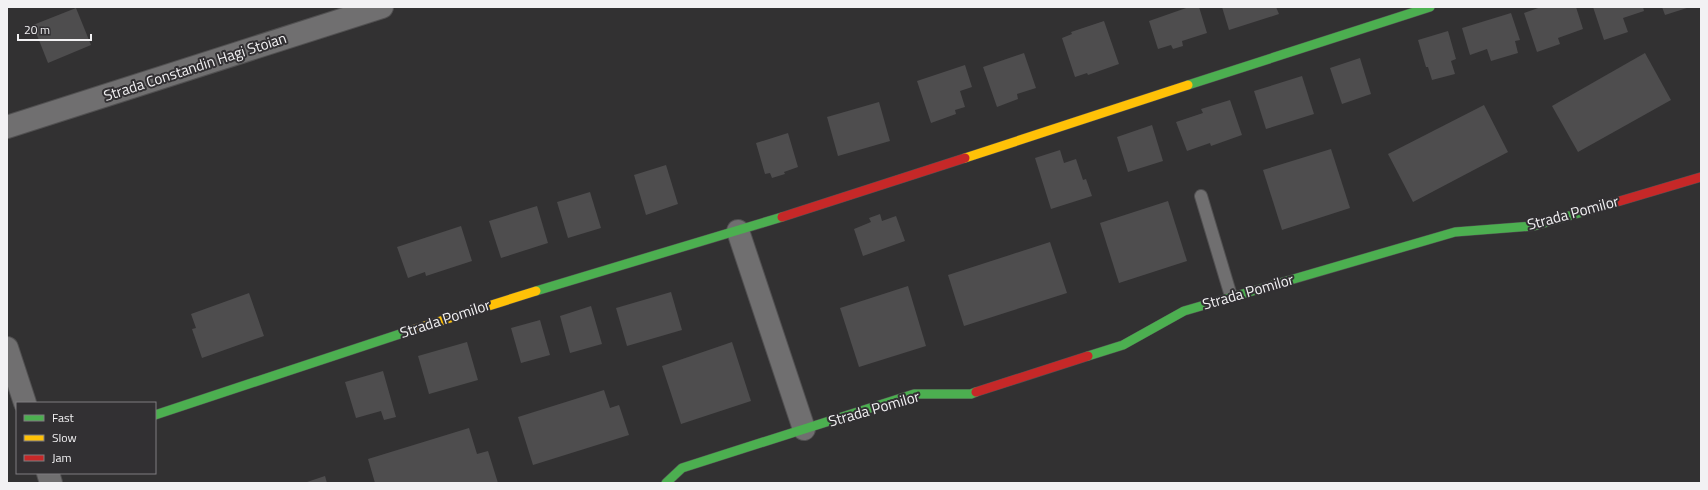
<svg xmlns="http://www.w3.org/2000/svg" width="1708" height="490" font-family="'Titillium Web',sans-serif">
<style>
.building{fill:#4e4d4e}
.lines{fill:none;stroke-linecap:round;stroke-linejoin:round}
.lane-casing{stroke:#515051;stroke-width:14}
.street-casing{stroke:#515051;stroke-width:24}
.fast-casing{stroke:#515051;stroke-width:10}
.slow-casing{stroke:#515051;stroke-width:10}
.jam-casing{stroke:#515051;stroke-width:10}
.lane{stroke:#706f70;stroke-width:12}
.street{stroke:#706f70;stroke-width:22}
.fast{stroke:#4caf50;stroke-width:9}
.slow{stroke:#ffc107;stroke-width:9}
.jam{stroke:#c62828;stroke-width:9}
.labels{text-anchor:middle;stroke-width:4;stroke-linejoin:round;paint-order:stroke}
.street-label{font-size:15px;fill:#f2f1f3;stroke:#323033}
</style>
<rect width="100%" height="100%" fill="#323132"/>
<g class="building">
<polygon points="1189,7 1199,7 1207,33 1182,41 1183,46 1173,49 1171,45 1158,49 1149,21"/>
<polygon points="1222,7 1276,7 1279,14 1229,30"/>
<polygon points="1541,7 1576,7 1583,29 1558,38 1560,44 1537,52 1524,13"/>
<polygon points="1593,7 1643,7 1644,11 1623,18 1628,32 1604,40"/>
<polygon points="1662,7 1690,7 1665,15"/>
<polygon points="76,8 91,45 48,63 33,25"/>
<polygon points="1511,13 1520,40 1515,41 1518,53 1491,61 1487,49 1470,55 1462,28"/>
<polygon points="1104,21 1119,64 1088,75 1087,73 1075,77 1062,38 1072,34 1071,32"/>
<polygon points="1448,31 1456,59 1451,61 1455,74 1432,80 1428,67 1426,67 1418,40"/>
<polygon points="1024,53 1036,88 1017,94 1018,99 997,107 983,67"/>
<polygon points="1645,53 1671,100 1578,152 1552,106"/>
<polygon points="1360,58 1371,94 1342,104 1330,68"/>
<polygon points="965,65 972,87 960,91 965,107 955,110 956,114 931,123 917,81"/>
<polygon points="1302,76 1314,114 1266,129 1254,91"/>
<polygon points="1230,100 1242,135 1211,146 1210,143 1187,151 1176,122 1203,113 1201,109"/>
<polygon points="879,102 890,141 838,156 827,117"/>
<polygon points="1484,105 1508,152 1413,202 1388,154"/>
<polygon points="1152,125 1163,161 1128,172 1117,137"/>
<polygon points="788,133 798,167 784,172 785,174 772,178 770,173 765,174 756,143"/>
<polygon points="1331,149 1350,208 1282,230 1263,170"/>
<polygon points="1060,150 1064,163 1076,159 1083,180 1086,179 1092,196 1051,209 1035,158"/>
<polygon points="666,165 678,204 646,215 634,175"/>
<polygon points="590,192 601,228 568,238 557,202"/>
<polygon points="1168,201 1187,261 1119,283 1100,223"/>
<polygon points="537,206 548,243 501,258 489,221"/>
<polygon points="880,214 882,221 896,216 905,241 863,256 854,229 871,222 869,218"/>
<polygon points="461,226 472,261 426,276 425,272 408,278 397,247"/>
<polygon points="1050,242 1067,293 964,326 948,275"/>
<polygon points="908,286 926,346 859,367 840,308"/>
<polygon points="671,292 682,330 627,346 616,308"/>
<polygon points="249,293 264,336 202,358 192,329 196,328 191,314"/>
<polygon points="591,306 602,344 570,353 560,316"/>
<polygon points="540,320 550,355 521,363 511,328"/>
<polygon points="467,342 478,380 429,394 418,356"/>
<polygon points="732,342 751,401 681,424 662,366"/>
<polygon points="383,371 396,417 384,420 381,411 356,418 345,382"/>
<polygon points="604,390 610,408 619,405 629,435 533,465 518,417"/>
<polygon points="469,428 477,454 488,451 498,483 375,483 368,459"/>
<polygon points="325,476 327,483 304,483"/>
</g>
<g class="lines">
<g class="lane-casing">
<polyline id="lane" points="1201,196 1231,296"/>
</g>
<g class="street-casing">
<g id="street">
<polyline points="7,127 382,7"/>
<polyline points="738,231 804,429"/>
<polyline points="7,348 25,403"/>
<polyline points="48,473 51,483"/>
</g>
</g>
<g class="fast-casing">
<g id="fast">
<polyline points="1188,85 1430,7"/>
<polyline points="536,291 782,217"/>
<polyline points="1088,356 1123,345 1184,311 1455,232 1534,226 1593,209"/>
<polyline points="155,415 412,330"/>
<polyline points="666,483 682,468 914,394 971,394 976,392"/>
</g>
</g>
<g class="slow-casing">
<g id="slow">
<polyline points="965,158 1188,85"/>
<polyline points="412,330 536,291"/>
</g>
</g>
<g class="jam-casing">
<g id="jam">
<polyline points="1593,209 1701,177"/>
<polyline points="782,217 965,158"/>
<polyline points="976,392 1088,356"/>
</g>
</g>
<use href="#lane" class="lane"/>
<use href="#street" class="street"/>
<use href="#fast" class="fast"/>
<use href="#slow" class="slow"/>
<use href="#jam" class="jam"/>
</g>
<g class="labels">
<g class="street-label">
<text transform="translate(195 67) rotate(-18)" y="5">Strada Constandin Hagi Stoian</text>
<text transform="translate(1573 213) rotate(-15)" y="5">Strada Pomilor</text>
<text transform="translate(1248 292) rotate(-16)" y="5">Strada Pomilor</text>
<text transform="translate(445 319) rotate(-18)" y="5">Strada Pomilor</text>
<text transform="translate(874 409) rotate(-16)" y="5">Strada Pomilor</text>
</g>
</g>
<rect width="1708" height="490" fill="none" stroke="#f2f1f3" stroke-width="16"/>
<rect x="16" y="402" width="140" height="72" fill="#323033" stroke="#7f7d80"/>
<rect x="24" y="415" width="20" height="6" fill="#4caf50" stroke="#7f7d80"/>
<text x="52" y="422" font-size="12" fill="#f2f1f3">Fast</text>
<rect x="24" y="435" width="20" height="6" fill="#ffc107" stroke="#7f7d80"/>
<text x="52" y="442" font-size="12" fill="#f2f1f3">Slow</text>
<rect x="24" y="455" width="20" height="6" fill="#c62828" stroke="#7f7d80"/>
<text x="52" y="462" font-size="12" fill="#f2f1f3">Jam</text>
<path d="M18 34v6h73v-6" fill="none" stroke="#f2f1f3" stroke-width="2"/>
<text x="24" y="34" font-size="12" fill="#f2f1f3" stroke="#323033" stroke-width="3" paint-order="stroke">20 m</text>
</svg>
